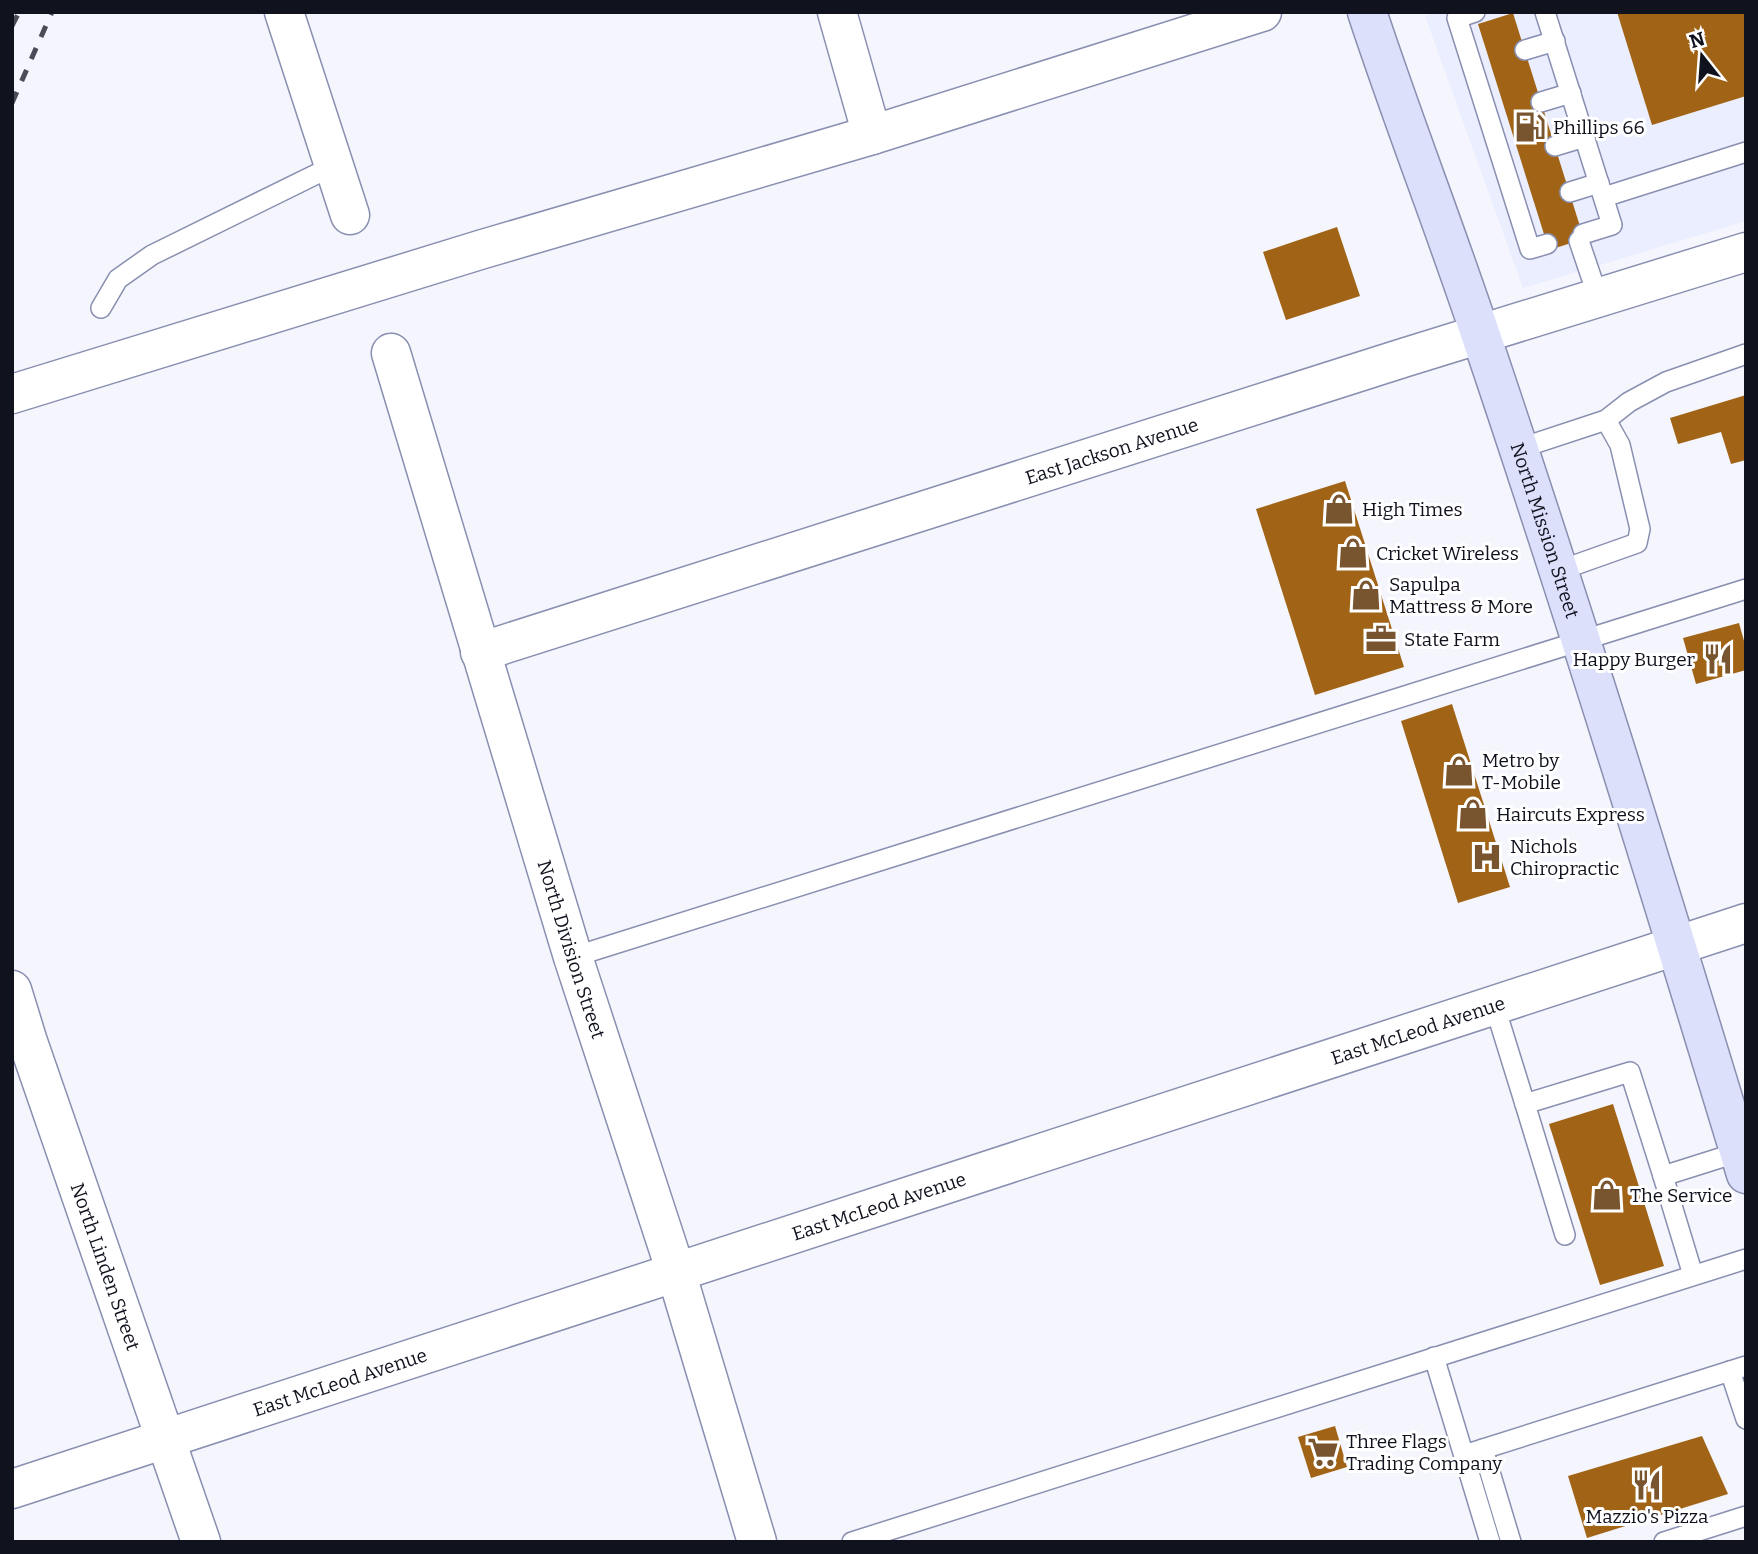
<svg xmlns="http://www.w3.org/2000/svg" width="1758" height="1554" font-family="Bitter,serif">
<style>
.built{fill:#eaeeff}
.building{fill:#a16416}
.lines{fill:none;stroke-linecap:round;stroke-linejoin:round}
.service-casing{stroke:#898fb0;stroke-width:22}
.minor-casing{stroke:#898fb0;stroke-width:41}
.tertiary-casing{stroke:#898fb0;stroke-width:41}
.secondary-casing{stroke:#898fb0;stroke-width:41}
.service{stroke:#fff;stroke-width:19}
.minor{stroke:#fff;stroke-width:38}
.tertiary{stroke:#fff;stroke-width:38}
.secondary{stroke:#dce0fb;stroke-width:38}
.rail{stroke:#4a4c57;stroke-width:5;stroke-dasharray:12 12;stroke-linecap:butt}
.labels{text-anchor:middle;stroke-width:6;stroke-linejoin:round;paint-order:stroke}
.poi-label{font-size:19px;fill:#10121e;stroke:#fff;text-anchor:start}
.street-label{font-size:19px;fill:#10121e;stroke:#fff}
</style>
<rect width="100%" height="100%" fill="#f4f5fd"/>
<polygon class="built" points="1438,12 1746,12 1746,221 1523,288 1425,16"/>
<g class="building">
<polygon points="1617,12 1746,12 1746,96 1652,125"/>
<polygon points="1513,13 1584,239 1549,250 1478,24"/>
<polygon points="1337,227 1360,296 1286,320 1263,252"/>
<polygon points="1746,395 1746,460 1731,464 1721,432 1678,444 1670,418"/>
<polygon points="1345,481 1404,667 1315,695 1256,509"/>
<polygon points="1739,623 1746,648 1746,670 1696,684 1683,638"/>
<polygon points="1452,704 1510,887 1458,903 1401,721"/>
<polygon points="1613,1104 1664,1266 1600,1285 1549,1124"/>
<polygon points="1335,1426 1347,1467 1311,1478 1298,1437"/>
<polygon points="1702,1436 1728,1494 1587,1538 1568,1476"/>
</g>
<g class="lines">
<g class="service-casing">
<g id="service">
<polyline points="1475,12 1457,18 1530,249 1547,244"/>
<polyline points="1545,12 1612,225 1583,234"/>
<polyline points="1525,50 1555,41"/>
<polyline points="1541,102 1571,93"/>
<polyline points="1555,146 1585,137"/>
<polyline points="1570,192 1599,183"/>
<polyline points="1604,197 1746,152"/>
<polyline points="1579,241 1598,297"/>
<polyline points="101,308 118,279 152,255 335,165"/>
<polyline points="1518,449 1606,420 1629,402 1666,382 1746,354"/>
<polyline points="1558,571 1637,543 1640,529 1620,445 1606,420"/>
<polyline points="573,957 1746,589"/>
<polyline points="1494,1004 1525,1104 1630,1072 1663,1176 1739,1152"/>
<polyline points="1525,1104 1565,1235"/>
<polyline points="1663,1176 1693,1275"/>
<polyline points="1434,1357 1490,1542"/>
<polyline points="1730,1371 1746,1419"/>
<polyline points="1483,1449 1511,1542"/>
<polyline points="1464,1455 1746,1366"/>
<polyline points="852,1542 1746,1259"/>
<polyline points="1664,1542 1746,1516"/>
</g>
</g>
<g class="minor-casing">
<g id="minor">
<polyline points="284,12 350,215"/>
<polyline points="837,12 872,135"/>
<path id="s1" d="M 391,353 L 573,957 L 676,1272 L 757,1542"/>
<path id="s2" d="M 480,652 L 1403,358 L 1746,252"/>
<path id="s3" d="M 12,990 L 28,1042 L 201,1542"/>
<path id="s4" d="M 12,1489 L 1746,923"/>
</g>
</g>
<g class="tertiary-casing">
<polyline id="tertiary" points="12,394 483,249 872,135 1262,12"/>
</g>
<g class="secondary-casing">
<g id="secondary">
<path id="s5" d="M 1367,12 C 1403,121 1445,228 1481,336 C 1575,614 1661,894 1746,1174"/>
</g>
</g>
<use href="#service" class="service"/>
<use href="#minor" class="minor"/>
<use href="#tertiary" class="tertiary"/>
<use href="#secondary" class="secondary"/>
<g class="rail">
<polyline points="12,26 19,12"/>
<polyline points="12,103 52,12"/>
</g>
</g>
<defs>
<g id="fuel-bare" transform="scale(2.415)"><path d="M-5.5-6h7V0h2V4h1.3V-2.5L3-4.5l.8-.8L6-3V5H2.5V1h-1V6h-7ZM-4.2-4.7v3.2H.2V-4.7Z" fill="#79552f" stroke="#fff" stroke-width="2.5" paint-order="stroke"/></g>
<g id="shop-bare" transform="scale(2.415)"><path d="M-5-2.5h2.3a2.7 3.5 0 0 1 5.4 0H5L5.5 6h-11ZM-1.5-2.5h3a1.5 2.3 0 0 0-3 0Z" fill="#79552f" stroke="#fff" stroke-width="2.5" paint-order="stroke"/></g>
<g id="office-bare" transform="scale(2.415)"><path d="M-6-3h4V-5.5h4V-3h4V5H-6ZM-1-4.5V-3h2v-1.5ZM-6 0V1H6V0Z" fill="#79552f" stroke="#fff" stroke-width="2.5" paint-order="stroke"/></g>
<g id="restaurant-bare" transform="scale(2.415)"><path d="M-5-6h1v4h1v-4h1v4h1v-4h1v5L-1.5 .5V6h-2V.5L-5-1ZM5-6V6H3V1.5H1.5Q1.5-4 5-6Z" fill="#79552f" stroke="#fff" stroke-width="2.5" paint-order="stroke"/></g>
<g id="hospital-bare" transform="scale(2.415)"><path d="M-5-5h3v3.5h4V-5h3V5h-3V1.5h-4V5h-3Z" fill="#79552f" stroke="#fff" stroke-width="2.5" paint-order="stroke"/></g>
<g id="supermarket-bare" transform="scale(2.415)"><path d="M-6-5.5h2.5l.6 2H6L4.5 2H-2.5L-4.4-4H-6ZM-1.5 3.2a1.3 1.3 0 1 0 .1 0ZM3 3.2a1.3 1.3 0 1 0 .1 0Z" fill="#79552f" stroke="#fff" stroke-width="2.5" paint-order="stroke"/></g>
</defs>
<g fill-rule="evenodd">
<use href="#fuel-bare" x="1530" y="127"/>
<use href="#shop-bare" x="1339" y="509"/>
<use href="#shop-bare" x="1353" y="553"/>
<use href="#shop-bare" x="1366" y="595"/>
<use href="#office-bare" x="1381" y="639"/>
<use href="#restaurant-bare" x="1718" y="659"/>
<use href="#shop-bare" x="1459" y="771"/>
<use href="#shop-bare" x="1473" y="814"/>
<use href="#hospital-bare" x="1487" y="857"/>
<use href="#shop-bare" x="1607" y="1195"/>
<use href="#supermarket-bare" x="1323" y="1452"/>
<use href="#restaurant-bare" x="1647" y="1485"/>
</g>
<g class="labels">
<g class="poi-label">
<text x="1553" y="134">Phillips 66</text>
<text x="1362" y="516">High Times</text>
<text x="1376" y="560">Cricket Wireless</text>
<text x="1389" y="591">Sapulpa<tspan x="1389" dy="22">Mattress &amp; More</tspan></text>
<text x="1404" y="646">State Farm</text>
<text x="1695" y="666" text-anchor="end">Happy Burger</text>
<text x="1482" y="767">Metro by<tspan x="1482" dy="22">T-Mobile</tspan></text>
<text x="1496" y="821">Haircuts Express</text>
<text x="1510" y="853">Nichols<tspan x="1510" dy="22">Chiropractic</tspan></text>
<text x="1630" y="1202">The Service</text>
<text x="1346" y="1448">Three Flags<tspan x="1346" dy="22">Trading Company</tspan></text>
<text x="1647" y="1523" text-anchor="middle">Mazzio's Pizza</text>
</g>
<g class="street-label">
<text dy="7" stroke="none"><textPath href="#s2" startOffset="663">East Jackson Avenue</textPath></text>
<text dy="7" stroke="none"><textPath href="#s5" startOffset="548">North Mission Street</textPath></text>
<text dy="7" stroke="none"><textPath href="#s1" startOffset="623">North Division Street</textPath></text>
<text dy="7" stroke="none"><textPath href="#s4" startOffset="1479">East McLeod Avenue</textPath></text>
<text dy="7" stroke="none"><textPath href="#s4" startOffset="912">East McLeod Avenue</textPath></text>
<text dy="7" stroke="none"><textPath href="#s3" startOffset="292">North Linden Street</textPath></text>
<text dy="7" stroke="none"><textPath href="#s4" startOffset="345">East McLeod Avenue</textPath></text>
</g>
</g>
<rect width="1758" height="1554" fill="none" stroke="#10121e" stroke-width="28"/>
<g transform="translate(1702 56) rotate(343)" stroke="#ffffff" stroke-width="5" paint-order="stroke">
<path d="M0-5L12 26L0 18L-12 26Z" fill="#10121e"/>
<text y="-10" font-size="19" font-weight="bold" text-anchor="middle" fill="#10121e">N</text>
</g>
</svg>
